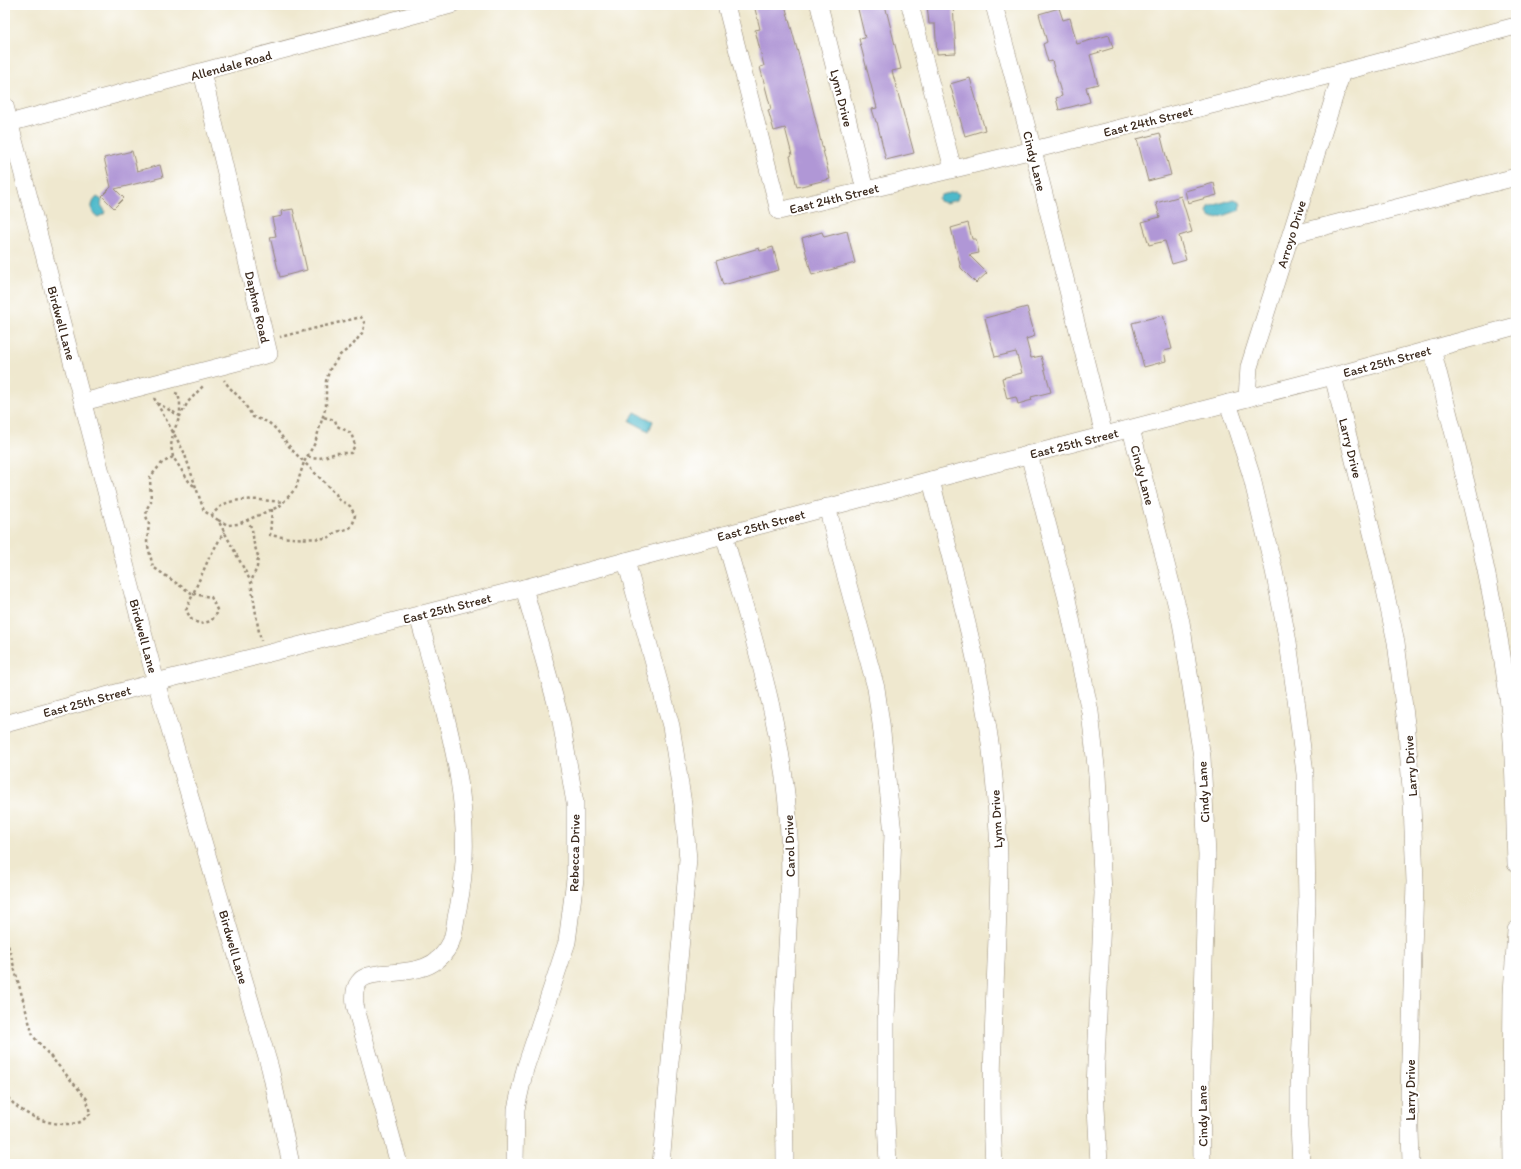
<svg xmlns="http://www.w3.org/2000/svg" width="1521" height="1169" font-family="Itim,sans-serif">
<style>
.water{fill:#4eb9ca;stroke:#447274}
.building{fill:#b097d6}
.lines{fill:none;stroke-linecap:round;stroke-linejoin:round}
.minor-casing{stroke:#958976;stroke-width:18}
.path{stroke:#958976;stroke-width:2.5;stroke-dasharray:3 3;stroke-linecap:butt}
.minor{stroke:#fff;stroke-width:17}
.labels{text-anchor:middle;stroke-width:4;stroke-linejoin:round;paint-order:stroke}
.street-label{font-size:13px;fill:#3b2a1e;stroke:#fff}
</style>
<rect width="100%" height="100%" fill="#fff"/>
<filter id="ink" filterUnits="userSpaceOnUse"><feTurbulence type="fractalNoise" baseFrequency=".025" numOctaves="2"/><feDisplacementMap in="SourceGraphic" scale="8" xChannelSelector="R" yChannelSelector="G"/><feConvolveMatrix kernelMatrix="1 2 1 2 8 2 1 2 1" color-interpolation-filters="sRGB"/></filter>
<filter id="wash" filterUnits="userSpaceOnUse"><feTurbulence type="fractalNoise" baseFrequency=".012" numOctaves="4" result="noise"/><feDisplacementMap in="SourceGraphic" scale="16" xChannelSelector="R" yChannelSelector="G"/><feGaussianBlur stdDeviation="0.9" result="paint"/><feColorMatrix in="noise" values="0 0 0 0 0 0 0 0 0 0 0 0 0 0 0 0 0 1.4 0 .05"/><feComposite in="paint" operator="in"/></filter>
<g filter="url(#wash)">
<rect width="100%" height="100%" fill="#efe8cf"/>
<g class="water">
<polygon points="955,192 959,194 957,200 945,203 939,201 938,198 941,195"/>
<path d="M 97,197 L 102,200 L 101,205 L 105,211 L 104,214 L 98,217 C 90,213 90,203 97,197 Z"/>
<polygon points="1234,199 1239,201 1241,205 1240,210 1217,218 1211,218 1207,213 1209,207"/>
<polygon points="635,412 653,421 649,431 630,421"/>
</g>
<g id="blocks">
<g class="building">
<polygon points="754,5 785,5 809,93 830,179 797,187 790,156 792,155 785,128 774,131 768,110 771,109 760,67 764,66 755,30 760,29"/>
<polygon points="857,5 885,5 901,69 892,71 914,153 886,160 877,122 876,122 872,109 877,108 859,39 865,38"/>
<polygon points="927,5 953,5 956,53 937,54 935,24 929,24"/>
<polygon points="1059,8 1063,20 1070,18 1077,44 1109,35 1113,48 1090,55 1098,84 1086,87 1090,102 1059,110 1056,98 1062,96 1052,61 1048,62 1043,44 1047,42 1039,14"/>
<polygon points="970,78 985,130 965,136 950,84"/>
<polygon points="1160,133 1171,175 1148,181 1137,139"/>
<polygon points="132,151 137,171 160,165 163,177 115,189 124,198 114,208 102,196 111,187 104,158"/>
<polygon points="1214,183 1217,195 1188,203 1185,191"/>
<polygon points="1181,196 1192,232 1179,236 1186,260 1172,264 1165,241 1149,245 1142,222 1160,217 1156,203"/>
<polygon points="293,209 307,270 280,277 270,237 276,236 272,218 282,216 281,211"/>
<polygon points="968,223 972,239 976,239 979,253 969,255 987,273 976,283 961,268 951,228"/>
<polygon points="847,231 855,263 812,275 802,238 822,232 824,237"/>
<polygon points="773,247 779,270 723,285 716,261 759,248 760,251"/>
<polygon points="1027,307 1035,336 1026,339 1031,358 1041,356 1051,392 1031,397 1032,400 1018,404 1016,397 1007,399 1002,378 1022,373 1016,352 995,357 985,318"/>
<polygon points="1163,315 1172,349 1164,351 1166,361 1144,367 1132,323"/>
</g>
</g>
</g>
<g filter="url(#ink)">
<use href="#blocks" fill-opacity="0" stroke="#958976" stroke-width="1"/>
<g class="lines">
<g class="minor-casing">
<g id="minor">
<polyline points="726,5 779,211 1033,150 1342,72 1516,26"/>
<polyline points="819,5 865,190"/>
<polyline points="910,5 953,169"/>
<polyline points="994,5 1033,150 1104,435"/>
<polyline points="5,106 156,682 270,1068 291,1164"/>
<polyline points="9,123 451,5"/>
<polyline points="1291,235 1516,177"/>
<path d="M 1432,349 C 1461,461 1491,574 1507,689 C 1515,747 1514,806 1516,864"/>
<polyline points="1333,376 1378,557 1396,642 1407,732 1412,804 1415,882 1409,1094 1411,1164"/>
<polyline points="1247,398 1249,367 1342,72"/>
<polyline points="83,402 269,354 202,72"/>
<polyline points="1228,403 1251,474 1274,571 1288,642 1297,707 1305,774 1307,904 1299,1087 1299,1127 1301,1164"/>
<polyline points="1131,429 1181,622 1202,757 1207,855 1201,1068 1202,1164"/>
<polyline points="1029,454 1067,599 1090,712 1097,775 1103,893 1095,1088 1099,1164"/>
<path d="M 931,480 C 956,582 987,684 995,789 C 997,814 999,840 999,865 C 998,965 988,1064 994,1164"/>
<polyline points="827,507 876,688 881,724 893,833 886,1020 886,1119 888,1164"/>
<path d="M 724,535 C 750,628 782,721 788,818 C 793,886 786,953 783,1020 C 782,1068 785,1116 785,1164"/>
<polyline points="626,561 671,726 683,804 688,859 661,1164"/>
<polyline points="5,724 156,682 524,588 931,480 1333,376 1516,326"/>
<path d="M 399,1164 L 355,1005 C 354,997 354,988 359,982 C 363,976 371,975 378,974 C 407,971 437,973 451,942 C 455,932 455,919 458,909 C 479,810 444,710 418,616"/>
<polyline points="515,1164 516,1109 525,1069 567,942 575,879 575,803 561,721 524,588"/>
<polyline points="1512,1164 1511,1092 1512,993 1516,930"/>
</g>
</g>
<g class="path">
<polyline points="175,393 178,394 180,402 180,416 188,402 203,386"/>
<polyline points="154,398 184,452 204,511 218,520 251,582 258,627 261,641"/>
<polyline points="157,403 180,416 173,433 171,446 173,457 190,483 196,487"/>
<path d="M 308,456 C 317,462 327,455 337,453 C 341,453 346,453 351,453 L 355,445 L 351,433 L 337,426 L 335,420 L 323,417"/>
<polyline points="173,457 162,463 150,477 151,502 147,508 146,516 149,524 147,542 153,567 179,585 193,594 209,558 224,532"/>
<path d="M 272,509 L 270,535 C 289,539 309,539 328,538 C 331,536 333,533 337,532 C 349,527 352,532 355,515 L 350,506 L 338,499 L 336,494 L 304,462 L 315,443 L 326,406 L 326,381 L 330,369 L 340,355 L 352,346 L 362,333 L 365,324 L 361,317 L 280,337"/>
<path d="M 211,516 C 214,513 217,509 220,507 C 235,495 266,501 283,502"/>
<polyline points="247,519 252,529 254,544 258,556 257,567 251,582"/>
<polyline points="218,520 228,525 238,524 280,506 296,488 304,462 292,450 276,429 268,422 253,417 242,400 229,387 224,380"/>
<polygon points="193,594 211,597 218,612 211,621 200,624 191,619 186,610"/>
<path d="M 5,934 L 33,1036 L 87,1099 L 90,1114 C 86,1117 82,1122 77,1123 C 51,1128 20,1115 5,1094"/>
</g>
<use href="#minor" class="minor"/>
</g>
</g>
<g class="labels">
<g class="street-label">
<text transform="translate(231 65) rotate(-15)" y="5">Allendale Road</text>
<text transform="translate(842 98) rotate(76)" y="5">Lynn Drive</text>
<text transform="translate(1148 121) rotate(-14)" y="5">East 24th Street</text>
<text transform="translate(1035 161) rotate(76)" y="5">Cindy Lane</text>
<text transform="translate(834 198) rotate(-14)" y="5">East 24th Street</text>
<text transform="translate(1291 234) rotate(-73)" y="5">Arroyo Drive</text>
<text transform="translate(258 307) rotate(77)" y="5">Daphne Road</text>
<text transform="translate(62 323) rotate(75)" y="5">Birdwell Lane</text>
<text transform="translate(1387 361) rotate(-15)" y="5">East 25th Street</text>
<text transform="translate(1074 443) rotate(-14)" y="5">East 25th Street</text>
<text transform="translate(1351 448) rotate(76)" y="5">Larry Drive</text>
<text transform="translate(1143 475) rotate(75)" y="5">Cindy Lane</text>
<text transform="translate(761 525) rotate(-15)" y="5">East 25th Street</text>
<text transform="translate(447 608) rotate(-14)" y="5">East 25th Street</text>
<text transform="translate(144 636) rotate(75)" y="5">Birdwell Lane</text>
<text transform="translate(87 701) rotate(-15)" y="5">East 25th Street</text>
<text transform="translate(1410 766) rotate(-94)" y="5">Larry Drive</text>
<text transform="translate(1203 792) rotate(-93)" y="5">Cindy Lane</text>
<text transform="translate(996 819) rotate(-93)" y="5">Lynn Drive</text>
<text transform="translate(789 846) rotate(-92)" y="5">Carol Drive</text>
<text transform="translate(574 853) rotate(-89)" y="5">Rebecca Drive</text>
<text transform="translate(234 947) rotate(74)" y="5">Birdwell Lane</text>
<text transform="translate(1410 1090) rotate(-90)" y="5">Larry Drive</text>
<text transform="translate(1202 1116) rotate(-91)" y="5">Cindy Lane</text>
</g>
</g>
<rect width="1521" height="1169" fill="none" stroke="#fff" stroke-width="20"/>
</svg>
